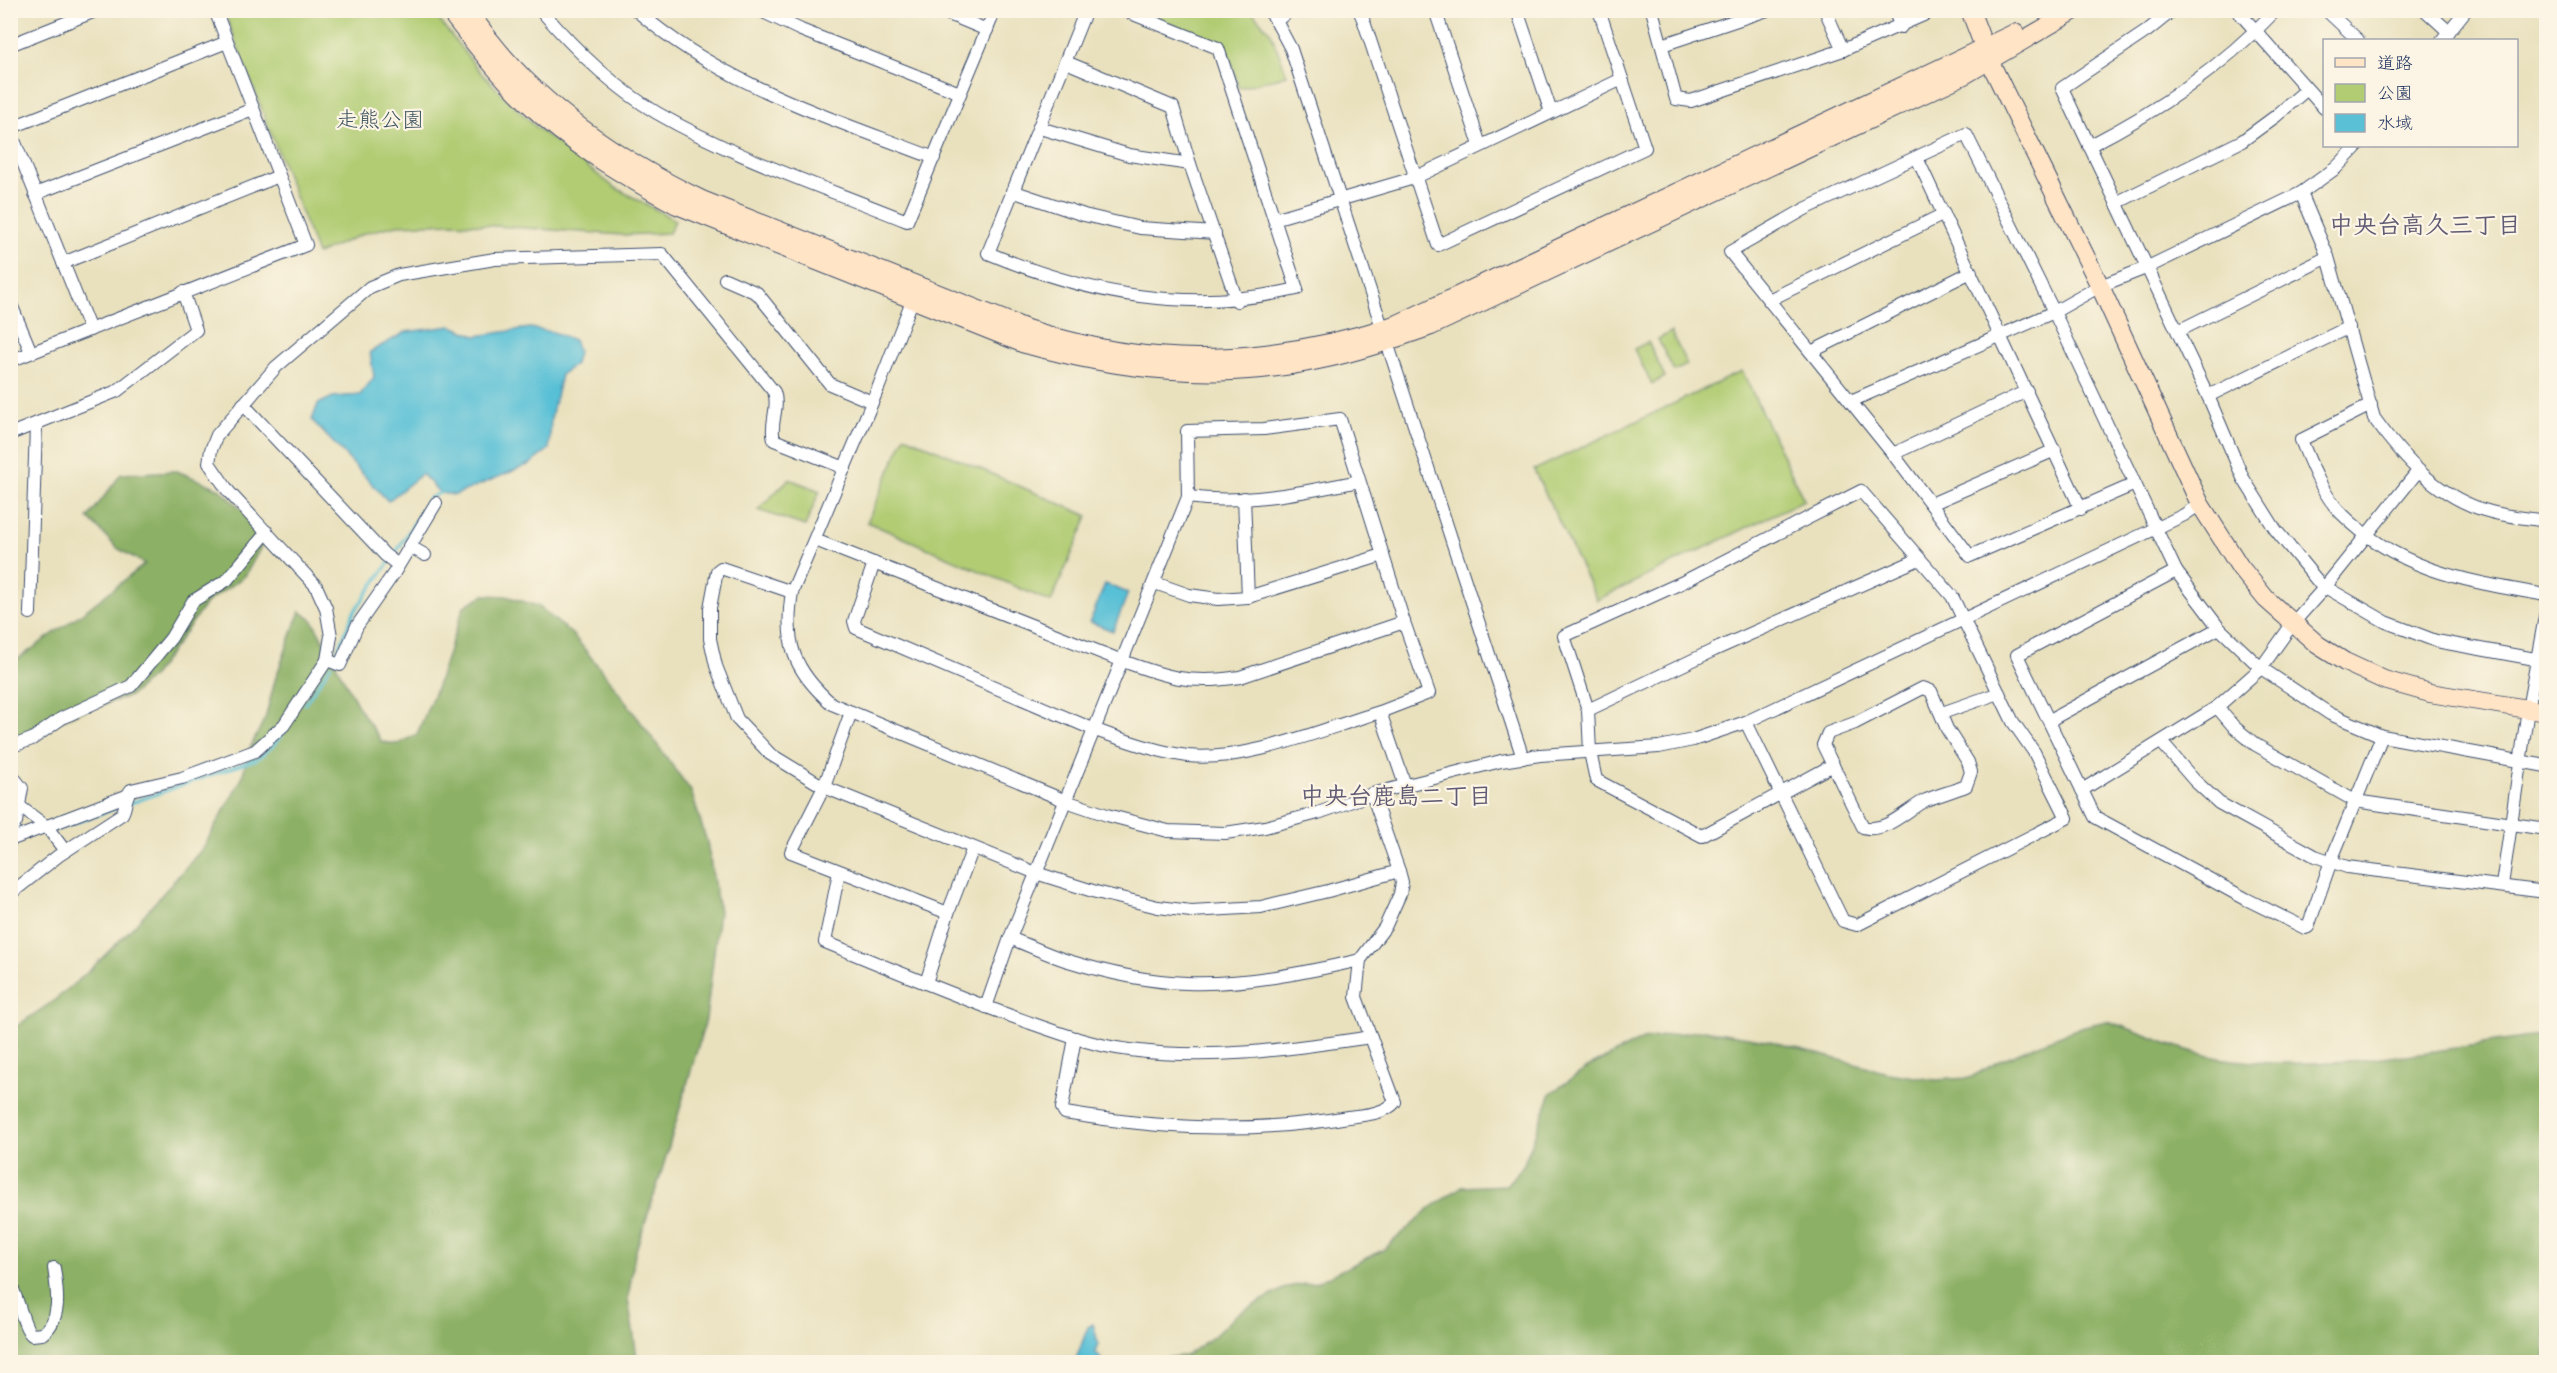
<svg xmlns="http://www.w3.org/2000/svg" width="2557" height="1373" font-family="'Architects Daughter','Klee One',sans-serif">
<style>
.green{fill:#b1cc73;stroke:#667e68;stroke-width:1.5}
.forest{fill:#8cb065;stroke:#547062;stroke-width:1.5}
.water{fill:#59c0d6;stroke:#3a789a;stroke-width:1.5}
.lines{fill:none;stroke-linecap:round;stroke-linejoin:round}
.stream{stroke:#59c0d6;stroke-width:3}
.street-casing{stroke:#3a4a6c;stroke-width:14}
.secondary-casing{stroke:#3a4a6c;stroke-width:20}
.street{stroke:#fff;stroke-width:12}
.secondary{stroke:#ffe4c6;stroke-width:18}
.labels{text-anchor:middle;stroke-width:4.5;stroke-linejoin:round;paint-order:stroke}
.park-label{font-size:22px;fill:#405663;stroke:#fcf5e5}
.neighbourhood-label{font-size:24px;font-weight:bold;fill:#605b74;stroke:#fcf5e5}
</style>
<rect width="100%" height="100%" fill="#fcf5e5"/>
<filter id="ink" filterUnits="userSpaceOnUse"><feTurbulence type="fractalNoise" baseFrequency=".0167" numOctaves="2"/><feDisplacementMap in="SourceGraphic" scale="12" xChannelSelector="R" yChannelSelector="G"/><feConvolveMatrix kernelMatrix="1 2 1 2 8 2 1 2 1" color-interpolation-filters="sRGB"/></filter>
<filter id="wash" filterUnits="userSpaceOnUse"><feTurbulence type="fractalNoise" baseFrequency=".008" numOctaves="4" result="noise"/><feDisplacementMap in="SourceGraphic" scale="24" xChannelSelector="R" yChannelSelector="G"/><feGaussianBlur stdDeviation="1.35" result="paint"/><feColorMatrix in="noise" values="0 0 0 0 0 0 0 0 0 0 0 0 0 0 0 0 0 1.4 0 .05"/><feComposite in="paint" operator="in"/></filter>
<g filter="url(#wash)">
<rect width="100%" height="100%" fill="#e9e1be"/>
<g class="green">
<polygon points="1154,10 1251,11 1271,33 1287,75 1239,88 1228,53 1221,43 1156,18"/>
<polygon points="224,11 432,11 481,73 537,128 614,187 675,220 669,233 622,235 455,223 397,225 365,233 317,254"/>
<polygon points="1671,332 1687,365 1674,371 1658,339"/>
<polygon points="1648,342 1665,377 1652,384 1634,349"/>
<polygon points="1742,371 1804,500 1597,600 1534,470"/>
<polygon points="905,436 1088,516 1051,602 867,522"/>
<polygon points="789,479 820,491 805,526 758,510"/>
</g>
<g class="forest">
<polygon points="177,471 220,489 268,534 245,576 207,602 154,675 130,696 80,712 11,743 11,664 85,611 145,564 117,548 88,518 121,474"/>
<polygon points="484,595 506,596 538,606 573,635 612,683 691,791 707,842 719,911 706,1019 660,1177 635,1253 628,1299 637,1357 648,1362 11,1362 11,1030 55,1000 90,970 134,926 203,848 242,778 249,750 266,716 275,680 300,611 313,621 359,708 382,742 398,744 417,734 437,686 464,606"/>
<path d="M 2107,1021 C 2149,1035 2189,1055 2233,1060 C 2339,1072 2443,1048 2546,1035 L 2546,1362 L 1047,1362 L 1125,1361 L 1185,1356 L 1214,1336 L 1237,1314 L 1287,1287 L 1317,1282 L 1383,1250 L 1432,1207 L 1461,1187 L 1506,1185 L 1523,1166 L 1551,1093 L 1592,1065 L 1643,1039 L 1704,1030 L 1767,1040 L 1888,1073 L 1935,1080 L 1970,1078 L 1999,1061 L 2046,1041 L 2084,1026 Z"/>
</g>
<g class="water">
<polygon points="452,326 476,336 530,328 553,332 574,340 578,352 575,364 561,375 551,418 549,449 530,464 455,495 440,493 422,474 388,501 312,420 318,404 333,397 360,395 374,377 370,352 406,332"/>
<polygon points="1105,584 1128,593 1113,631 1090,622"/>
<polygon points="1093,1324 1098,1343 1095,1353 1105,1362 1075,1362 1088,1327"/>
</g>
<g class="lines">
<g class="stream">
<polyline points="394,556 429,498 440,493"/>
<polyline points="334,659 354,612 390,561"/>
<polyline points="305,704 331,665"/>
<polyline points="128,804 257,759 272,747 283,733"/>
<polyline points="54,830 122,806"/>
</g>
</g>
</g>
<g filter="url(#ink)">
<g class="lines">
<g class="street-casing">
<g id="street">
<path d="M 541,10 C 575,50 612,86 657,113 C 735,158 823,187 907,221 L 995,10"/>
<path d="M 636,10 C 720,84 831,118 934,158"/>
<polyline points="759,10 801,30 960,93"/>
<polyline points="939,10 987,30"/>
<path d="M 1086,10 L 988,253 C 1089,295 1189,314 1297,289 L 1218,48 L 1123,10"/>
<polyline points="1268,10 1274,17 1291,49 1523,758"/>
<polyline points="1435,10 1480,145"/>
<polyline points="1517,10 1551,112"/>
<polyline points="1599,10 1622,79"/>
<polyline points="1652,10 1676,99 1691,101 1843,50 1935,10"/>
<polyline points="1825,10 1843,50"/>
<polyline points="1894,10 1901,27"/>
<polyline points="2173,10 2147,31 2062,88 2208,396 2243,478 2275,529 2320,584 2386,622 2436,641 2546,661"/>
<polyline points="2237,10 2324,108"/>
<polyline points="2326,10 2358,40"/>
<polyline points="2425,10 2449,32"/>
<polyline points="1276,21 1290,10"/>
<polyline points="2442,40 2466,10"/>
<polyline points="10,45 98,10"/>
<polyline points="1662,45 1767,10"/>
<polyline points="1066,62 1173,107 1190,164 1237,301"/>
<polyline points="10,128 227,42"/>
<polyline points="1040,128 1129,155 1190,164"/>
<polyline points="10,130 90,330"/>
<path d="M 2089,146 C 2159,110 2221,68 2276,10"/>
<polyline points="1917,158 2081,509"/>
<polyline points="1012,191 1084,215 1140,228 1215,233"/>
<path d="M 2301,193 L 2328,257 L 2374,418 C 2403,459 2440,499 2491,512 C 2509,517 2528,518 2546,521"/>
<polyline points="35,194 253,109"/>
<polyline points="2116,203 2242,141 2276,116 2306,90"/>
<polyline points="1274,219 1414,178 1622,79 1645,148 1438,245 1363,19 1359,10"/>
<polyline points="63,263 279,176"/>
<polyline points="725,279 757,293 830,384 872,402"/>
<path d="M 915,293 L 879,386 L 792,592 C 784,643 793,670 832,704 L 1066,801 L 1107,815 L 1168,831 L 1225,833 L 1265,827 L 1318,813 L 1372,794 L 1501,761 L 1540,755 L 1659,747 L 1693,740 L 1746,722 L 2184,515 L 2200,504"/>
<polyline points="1769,300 1944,214"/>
<polyline points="10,302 31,352"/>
<polyline points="2178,331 2328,257"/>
<polyline points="1811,352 1971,272"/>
<polyline points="10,361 306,245 215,10"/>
<polyline points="2208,396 2349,327"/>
<polyline points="1851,401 2054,312 2100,286 2146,268 2301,193 2336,168 2357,146"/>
<polyline points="243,404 385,555 398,565"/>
<path d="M 2371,405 L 2301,440 C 2311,464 2322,494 2341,513 C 2400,572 2468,581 2546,595"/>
<polyline points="10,434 117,391 196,330 183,292"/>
<polyline points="1893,454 2027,391"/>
<polyline points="2135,484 1970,556 1893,454 1730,252 1805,209 1966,134 2054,312 2176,571 2219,628 2261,668 2330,714 2382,736 2546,766"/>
<path d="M 1188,497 C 1244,505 1304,492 1359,481"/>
<polyline points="1244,498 1248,597"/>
<polyline points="1931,504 2055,450"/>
<path d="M 815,540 L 1120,660 C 1166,677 1190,685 1240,677 L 1404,622"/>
<polyline points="409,546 425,555"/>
<path d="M 874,563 L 854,621 L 856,628 L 1095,730 C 1125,740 1156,752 1188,756 C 1247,762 1323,729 1380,712"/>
<polyline points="2176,571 2017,655 2095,817 2246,899 2305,928 2308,927 2331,861 2382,736"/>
<polyline points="1155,583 1189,595 1218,599 1248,597 1383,555"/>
<polyline points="792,592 721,568 717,571 710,608 710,639 716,666 737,719 770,754 824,787 1036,873 1096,892 1158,907 1191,911 1261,907 1328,891 1399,871 1372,794"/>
<polyline points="30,613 36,425"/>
<polyline points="327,660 340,665 357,626 394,573 436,503"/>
<path d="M 1923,688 L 1931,691 L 1947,729 L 1968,762 L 1971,772 L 1966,786 C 1953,791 1939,795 1926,800 C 1907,809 1886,834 1863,827 L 1823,745 L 1828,733 L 1855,723 Z"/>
<polyline points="2217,707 2234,727 2256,745 2355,801 2546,829"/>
<polyline points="1588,710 1714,650 1919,559"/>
<polyline points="851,712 824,787 791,852 948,913"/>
<polyline points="1942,713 1999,693"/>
<polyline points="2050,720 2219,628"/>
<polyline points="1746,722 1843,921 1857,925 2067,818 2034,752 2013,722 1952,596 1861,491 1681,583 1564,636 1588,710 1590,752 1596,780 1702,836 1833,765"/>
<polyline points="2162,743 2194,780 2219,803 2315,856 2347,867 2546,892"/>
<polyline points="10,747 32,739 62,718 131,686 171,638 193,601 227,580 267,532"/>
<polyline points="10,773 22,788 16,822 10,832"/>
<polyline points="2082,790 2217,707 2261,668 2293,623 2325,587 2418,471"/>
<polyline points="19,806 47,827 65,851"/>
<polyline points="10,840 126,796"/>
<path d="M 839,872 L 825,942 C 891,969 957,997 1025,1021 C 1059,1033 1094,1046 1130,1050 C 1214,1061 1288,1049 1371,1037"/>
<polyline points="2502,885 2528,709 2546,611"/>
<path d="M 10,894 L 58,856 L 122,814 C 127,806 124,798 131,790 L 182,778 L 255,751 L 284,725 L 327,660 L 331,636 L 326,608 L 316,586 L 229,492 L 209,463 L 211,450 L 217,435 L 276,367 L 370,287 L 399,275 L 495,259 L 662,254 L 774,392 C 780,408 769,423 774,440 L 845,468"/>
<path d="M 1010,938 C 1028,945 1046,954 1065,960 C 1104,972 1146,982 1187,983 C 1244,985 1304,973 1360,960"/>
<polyline points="926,983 948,913 973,848"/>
<polyline points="986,1007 1010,938 1188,497 1187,431 1264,429 1340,419 1404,622 1429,693 1380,712 1405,785"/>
<path d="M 1075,1038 L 1062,1108 L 1065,1113 C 1160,1129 1253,1134 1348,1117 C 1363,1115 1385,1114 1395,1102 L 1356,997 L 1360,960 L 1385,927 L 1400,894 L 1402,882 L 1399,871"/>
<path d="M 10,1283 C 17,1295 24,1330 32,1335 L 42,1334 C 63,1319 57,1290 54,1268"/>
</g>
</g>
<g class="secondary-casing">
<g id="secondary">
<path d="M 449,10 C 473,42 498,73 526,101 C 570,144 624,176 677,205 L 1022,343 C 1119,370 1218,382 1318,360 C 1357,352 1394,339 1431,326 L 1966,74 L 2075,10"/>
<path d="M 468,10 C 523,95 613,157 702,200 L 1027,329 C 1060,339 1094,348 1129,353 C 1217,366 1314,352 1398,324 L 2015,33"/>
<polyline points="1970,10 1989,60 2100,286 2200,504 2240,567 2266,599 2318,645 2345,662 2384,680 2430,693 2546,712"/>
</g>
</g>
<use href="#street" class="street"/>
<use href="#secondary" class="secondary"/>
</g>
</g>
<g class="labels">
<g class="park-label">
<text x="380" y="127">走熊公園</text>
</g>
<g class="neighbourhood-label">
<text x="2425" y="233">中央台高久三丁目</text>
<text x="1396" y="804">中央台鹿島二丁目</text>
</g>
</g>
<rect width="2557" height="1373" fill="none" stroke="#fcf5e5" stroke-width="36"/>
<rect x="2323" y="39" width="195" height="108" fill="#fcf5e5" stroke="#a2a6af" stroke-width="1.5"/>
<rect x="2335" y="58" width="30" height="9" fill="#ffe4c6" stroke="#a2a6af" stroke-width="1.5"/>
<text x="2377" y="69" font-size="18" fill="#1b2f5e">道路</text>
<rect x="2335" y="84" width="30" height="18" fill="#b1cc73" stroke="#a2a6af" stroke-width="1.5"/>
<text x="2377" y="99" font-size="18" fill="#1b2f5e">公園</text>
<rect x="2335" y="114" width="30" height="18" fill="#59c0d6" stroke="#a2a6af" stroke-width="1.5"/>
<text x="2377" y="129" font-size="18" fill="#1b2f5e">水域</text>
</svg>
